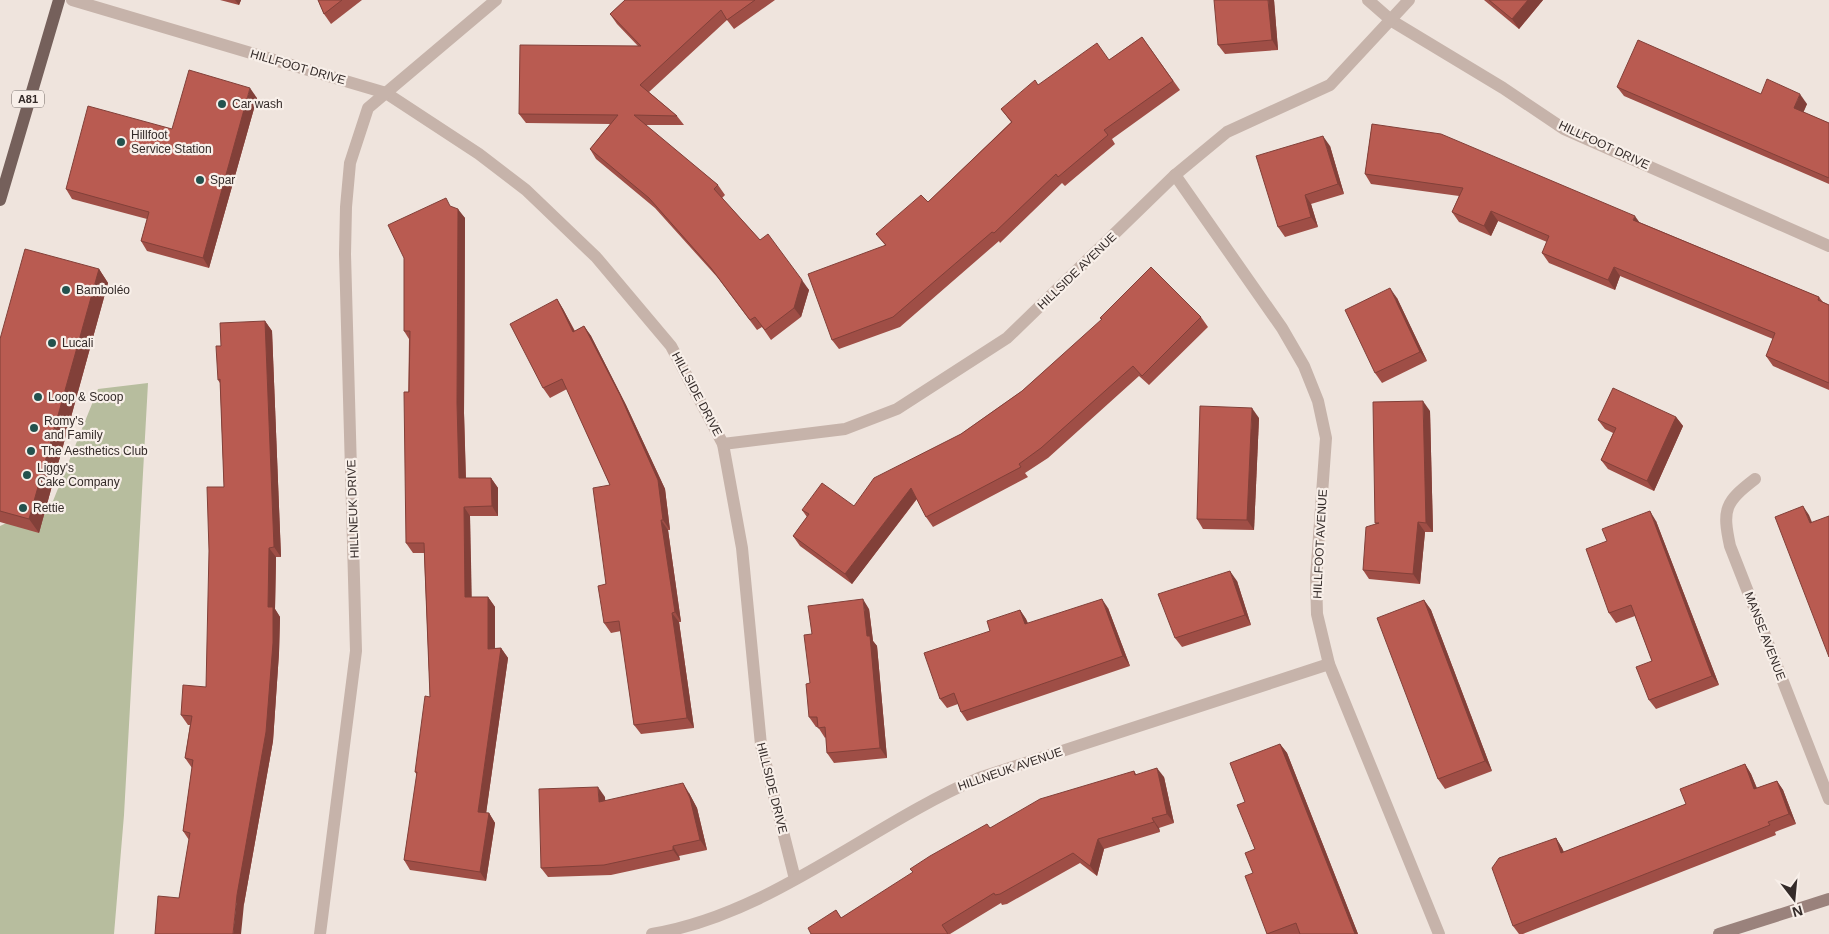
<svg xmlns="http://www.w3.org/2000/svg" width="1829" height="934" font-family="Arial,sans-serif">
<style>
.green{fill:#b7bd9e}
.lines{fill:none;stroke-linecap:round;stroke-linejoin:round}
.street{stroke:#c6b3aa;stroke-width:12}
.secondary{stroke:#9a827c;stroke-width:12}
.primary{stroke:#75605b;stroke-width:12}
.wall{fill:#9f4e46}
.shaded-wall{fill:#824039}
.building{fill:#b95b51;stroke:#824039}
.poi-dot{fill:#23524e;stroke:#f8efe9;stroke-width:2}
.labels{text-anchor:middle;stroke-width:4.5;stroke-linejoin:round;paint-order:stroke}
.shield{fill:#f8efe9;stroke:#6f6663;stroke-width:1}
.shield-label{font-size:11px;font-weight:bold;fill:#342b29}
.street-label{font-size:12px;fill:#342b29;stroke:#f8efe9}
.poi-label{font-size:12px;fill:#342b29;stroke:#f8efe9;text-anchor:start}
</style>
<rect width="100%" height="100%" fill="#efe4dd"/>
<polygon class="green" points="148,383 124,815 114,934 0,934 0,526 53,501 98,389"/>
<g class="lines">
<g class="street">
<polyline points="72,0 386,93 479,154 526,190 596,257 671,346 723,444 742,548 761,745 795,879"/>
<polyline points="1368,0 1392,21 1503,88 1564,129 1829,246"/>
<polyline points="1175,175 1282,328 1304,366 1318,401 1326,438 1316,578 1317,614 1329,664 1439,934"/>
<polyline points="723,444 845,429 897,409 1007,338 1175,175 1227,132 1330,85 1409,0"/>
<path d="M 1755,479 C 1725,502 1722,509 1730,546 L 1829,799"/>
<polyline points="320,934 356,651 345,254 346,207 350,163 368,108 496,0"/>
<path d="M 652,934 C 772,914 869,825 979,778 L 1329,664"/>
</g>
<polyline class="secondary" points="1719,934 1829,899"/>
<polyline class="primary" points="0,200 59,0"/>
</g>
<g class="wall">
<polygon points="220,0 241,0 239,5"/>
<polygon points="318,0 362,0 331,24 324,14"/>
<polygon points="625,0 775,0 734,29 727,20 649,92 677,116 684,125 645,125 718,185 725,195 722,198 760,240 809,290 801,317 771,340 762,327 757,330 718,278 655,208 596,159 590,149 610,124 526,123 519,114 638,46 617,24 610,14"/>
<polygon points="1274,0 1278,50 1225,54 1218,45"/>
<polygon points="1484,0 1543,0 1519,29"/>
<polygon points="1142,37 1180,90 1112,139 1115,144 1065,186 1062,183 1000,243 999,241 900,327 839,349 832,340 885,245 876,234 928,202 1011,122 1001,109 1038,85 1109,60"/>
<polygon points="1617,87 1761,94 1807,104 1803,112 1829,123 1829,184 1624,96"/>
<polygon points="257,98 209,268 147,251 141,241 147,219 72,199 66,189 172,129"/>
<polygon points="1372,124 1639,222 1819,297 1823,302 1829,305 1829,390 1773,366 1766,356 1773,339 1620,276 1615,290 1549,263 1542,253 1547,242 1498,221 1491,236 1459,222 1452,212 1459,196 1371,184 1365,174"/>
<polygon points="1330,146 1344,194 1311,204 1318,227 1285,237 1278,227"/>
<polygon points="453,207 465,218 464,413 466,478 491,478 498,488 498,516 470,516 471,597 488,597 495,607 495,648 501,648 508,658 486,813 489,813 495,823 486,881 410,870 404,860 417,775 415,772 430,697 424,553 413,553 406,543 409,339 404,331"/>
<polygon points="99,269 108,283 39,533 0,522 0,339"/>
<polygon points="1397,298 1427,361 1382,383 1375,373"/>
<polygon points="557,299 563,309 575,331 584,326 591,336 626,405 665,489 670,530 668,530 681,622 679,622 694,728 641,734 634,725 621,631 611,633 604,623 610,485 567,389 550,398 543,388"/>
<polygon points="1201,317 1208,327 1149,385 1139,376 1048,458 1025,473 1028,477 933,527 926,517 917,499 852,584 800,546 793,536 807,517 802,510 854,506 961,434 1022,391 1102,320 1100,318"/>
<polygon points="265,321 272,331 281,557 276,557 275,609 280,617 279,653 273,741 244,904 179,898 189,840 183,831 192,768 185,758 190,725 188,725 181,715 206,687 224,487 220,383 218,380 221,346"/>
<polygon points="1430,411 1433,532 1425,532 1420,584 1369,579 1363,570 1376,524 1375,523"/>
<polygon points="1676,417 1683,426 1654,491 1608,469 1601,460 1613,433 1605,429 1598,420"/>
<polygon points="1259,418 1254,530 1203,529 1197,519"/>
<polygon points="1656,521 1719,685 1656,709 1649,700 1652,661 1635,616 1616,623 1609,613"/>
<polygon points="1237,581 1251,625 1182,647 1175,638"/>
<polygon points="1424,600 1431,610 1492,771 1445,789 1438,779"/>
<polygon points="1108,608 1130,666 967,721 961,712 958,704 947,708 940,699 990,631 1020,610 1026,619 1028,623"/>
<polygon points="869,609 873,641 877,646 887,758 834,763 827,753 826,737 825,738 818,727 816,727 809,717 812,634"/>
<polygon points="1280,744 1287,753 1358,934 1267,934 1253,873 1255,849 1245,802"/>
<polygon points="1745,764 1751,774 1757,788 1777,781 1783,790 1796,824 1775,832 1776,835 1523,934 1519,934 1513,926 1556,838 1562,848 1564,852 1686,804"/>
<polygon points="1134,771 1136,774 1164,777 1174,823 1159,828 1160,832 1104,849 1097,876 1080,863 1007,904 1002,905 1001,903 950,934 811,934 836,910 841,918 990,828"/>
<polygon points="689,793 697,808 707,850 679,856 680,860 611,875 548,877 541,868 605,797 605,801"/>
</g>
<g class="shaded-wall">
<polygon points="235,0 241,0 239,5"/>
<polygon points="1268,0 1274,0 1278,50 1272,40"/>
<polygon points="1528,0 1543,0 1519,29 1512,19"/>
<polygon points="250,88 257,98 209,268 203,258"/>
<polygon points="1800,94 1807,104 1801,118 1794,108"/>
<polygon points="1323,136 1330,146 1344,194 1338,184"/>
<polygon points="1305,195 1311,204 1318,227 1311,217"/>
<polygon points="458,209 465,218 464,413 466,488 459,478 457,403"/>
<polygon points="1491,211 1498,221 1491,236 1484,226"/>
<polygon points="1635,216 1642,226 1633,220"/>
<polygon points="1614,267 1620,276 1615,290 1608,280"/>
<polygon points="99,269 108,283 39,533 29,519"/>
<polygon points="802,280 809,290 801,317 794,308"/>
<polygon points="1390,288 1397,298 1427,361 1420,352"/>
<polygon points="557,299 563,309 580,342 573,332"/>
<polygon points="265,321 272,331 281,557 274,547"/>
<polygon points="584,326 591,336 626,405 665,489 670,530 663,520"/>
<polygon points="1423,401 1430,411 1433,532 1426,523"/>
<polygon points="1252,408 1259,418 1254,530 1247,520"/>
<polygon points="1676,417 1683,426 1654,491 1647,481"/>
<polygon points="491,478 498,488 498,516 492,506"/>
<polygon points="911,488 918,497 852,584 845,574"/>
<polygon points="1803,506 1809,515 1816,532 1810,523"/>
<polygon points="464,507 470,516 472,607 465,597"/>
<polygon points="1650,511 1656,521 1719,685 1712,676"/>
<polygon points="661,520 668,530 681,622 675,612"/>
<polygon points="1418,522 1425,532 1420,584 1413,574"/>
<polygon points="269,548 276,557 275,609 280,617 279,653 273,741 244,904 241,934 233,934 268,607"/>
<polygon points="1230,571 1237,581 1251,625 1245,615"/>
<polygon points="488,597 495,607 495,658 488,649"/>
<polygon points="863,599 869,609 873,641 877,646 887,758 880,748"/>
<polygon points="1102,599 1108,608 1130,666 1123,656"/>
<polygon points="1424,600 1431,610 1492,771 1485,761"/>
<polygon points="1020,610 1026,619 1031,634 1025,624"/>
<polygon points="672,613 679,622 694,728 687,718"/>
<polygon points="501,648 508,658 485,821 478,812"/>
<polygon points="1280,744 1287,753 1358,934 1355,934"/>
<polygon points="1745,764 1751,774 1761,799 1754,789"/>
<polygon points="1157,768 1164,777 1174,823 1167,814"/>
<polygon points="1777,781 1783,790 1796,824 1789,814"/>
<polygon points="683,783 689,793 697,808 707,850 700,840"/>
<polygon points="598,787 605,797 606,812 599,802"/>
<polygon points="489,813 495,823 486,881 480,872"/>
<polygon points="1152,818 1159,828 1160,832 1154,822"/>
<polygon points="1556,838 1562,848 1568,863 1561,853"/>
<polygon points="1098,839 1104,849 1097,876 1090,866"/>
<polygon points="673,846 679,856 680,860 673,850"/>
</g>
<g class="building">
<polygon points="318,0 342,0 324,14"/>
<polygon points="625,0 755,0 727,20 721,10 640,85 677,116 634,115 718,185 714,189 760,240 768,234 802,280 794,308 765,330 755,317 750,320 711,268 649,198 590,149 618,115 519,114 520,45 641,46 610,14"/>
<polygon points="1214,0 1268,0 1272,40 1218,45"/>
<polygon points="1489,0 1528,0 1512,19"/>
<polygon points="1142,37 1173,81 1104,130 1108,135 1058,177 1056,174 994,233 992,232 893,317 832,340 808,274 886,245 876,234 921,195 928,202 1012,122 1001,109 1035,80 1038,85 1097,43 1109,60"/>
<polygon points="1638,40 1761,94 1767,79 1800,94 1794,108 1829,123 1829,178 1617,87"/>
<polygon points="189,70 250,88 203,258 141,241 149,212 66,189 88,106 172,129"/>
<polygon points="1372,124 1441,134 1635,216 1633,220 1819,297 1818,300 1829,305 1829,383 1766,356 1775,333 1614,267 1608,280 1542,253 1549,236 1491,211 1484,226 1452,212 1463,188 1365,174"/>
<polygon points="1323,136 1338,184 1305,195 1311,217 1278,227 1256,156"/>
<polygon points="446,198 450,206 458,209 457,403 459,478 491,478 492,506 464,507 465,597 488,597 488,649 501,648 478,812 489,813 480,872 404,860 417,772 415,772 425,696 430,697 424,543 406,543 404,392 409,392 410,331 404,331 404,258 388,225"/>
<polygon points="25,249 99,269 29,519 0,511 0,339"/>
<polygon points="1151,267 1201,317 1142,376 1133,366 1041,448 1019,464 1021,467 926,517 911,488 845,574 793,536 809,514 802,510 822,483 854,506 874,478 961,434 1022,391 1102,319 1100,318"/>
<polygon points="1390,288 1420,352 1375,373 1345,310"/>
<polygon points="557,299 573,332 584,326 620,395 658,480 663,520 661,520 675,612 672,613 687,718 634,725 619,621 604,623 598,586 606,584 593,488 610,485 562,379 543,388 510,324"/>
<polygon points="265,321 274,547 269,548 268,607 273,607 273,643 266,732 237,895 233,934 155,934 158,896 179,898 190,833 183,831 193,760 185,758 192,716 181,715 183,685 206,687 209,551 207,487 224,487 220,379 218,380 216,346 221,346 220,323"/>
<polygon points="1613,388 1676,417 1647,481 1601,460 1616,428 1598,420"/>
<polygon points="1423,401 1426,523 1418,522 1413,574 1363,570 1366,527 1379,523 1375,523 1373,402"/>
<polygon points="1200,406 1252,408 1247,520 1197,519"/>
<polygon points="1803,506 1810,523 1829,516 1829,657 1775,517"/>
<polygon points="1650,511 1712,676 1649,700 1636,667 1652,661 1631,605 1609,613 1586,549 1607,541 1602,529"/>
<polygon points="1230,571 1245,615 1175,638 1158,594"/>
<polygon points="863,599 867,636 870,636 880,748 827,753 825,727 818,728 817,717 809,717 806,684 810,683 804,635 812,634 808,606"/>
<polygon points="1102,599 1123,656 961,712 954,693 940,699 924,653 990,631 987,621 1020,610 1025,624"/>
<polygon points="1424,600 1485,761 1438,779 1377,618"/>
<polygon points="1280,744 1355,934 1300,934 1296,923 1267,934 1245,876 1253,873 1245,853 1255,849 1237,805 1245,802 1230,763"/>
<polygon points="1745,764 1754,789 1777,781 1789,814 1768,822 1770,825 1513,926 1492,868 1499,858 1556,838 1561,853 1686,804 1680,789"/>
<polygon points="1157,768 1167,814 1152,818 1154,822 1098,839 1090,866 1073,853 1000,894 995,895 994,893 942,925 948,934 811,934 808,928 836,910 841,918 913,872 910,869 930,856 987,824 990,828 1040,799 1134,771 1135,775"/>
<polygon points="683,783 690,798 700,840 673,846 673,850 604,865 541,868 539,789 598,787 599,802"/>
</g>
<g class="poi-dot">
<circle cx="222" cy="104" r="5"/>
<circle cx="121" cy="142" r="5"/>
<circle cx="200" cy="180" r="5"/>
<circle cx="66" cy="290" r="5"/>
<circle cx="52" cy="343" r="5"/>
<circle cx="38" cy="397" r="5"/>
<circle cx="34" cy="428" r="5"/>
<circle cx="31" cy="451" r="5"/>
<circle cx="27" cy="475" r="5"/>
<circle cx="23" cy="508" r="5"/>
</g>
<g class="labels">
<rect class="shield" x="12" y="90.5" width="32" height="17" rx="4"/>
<g class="shield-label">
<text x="28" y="103">A81</text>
</g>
<g class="street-label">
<text transform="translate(298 67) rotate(16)" y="4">HILLFOOT DRIVE</text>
<text transform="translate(1604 145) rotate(25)" y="4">HILLFOOT DRIVE</text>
<text transform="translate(1077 271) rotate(-44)" y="4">HILLSIDE AVENUE</text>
<text transform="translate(697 394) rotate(62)" y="4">HILLSIDE DRIVE</text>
<text transform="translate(353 509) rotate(-92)" y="4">HILLNEUK DRIVE</text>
<text transform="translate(1320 544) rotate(-87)" y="4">HILLFOOT AVENUE</text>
<text transform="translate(1765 636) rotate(69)" y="4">MANSE AVENUE</text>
<text transform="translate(1010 769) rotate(-19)" y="4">HILLNEUK AVENUE</text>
<text transform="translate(772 788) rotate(76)" y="4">HILLSIDE DRIVE</text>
</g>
<g class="poi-label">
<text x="232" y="108">Car wash</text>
<text x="131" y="139">Hillfoot<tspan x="131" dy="14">Service Station</tspan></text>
<text x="210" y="184">Spar</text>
<text x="76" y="294">Bamboléo</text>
<text x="62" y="347">Lucali</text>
<text x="48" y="401">Loop &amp; Scoop</text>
<text x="44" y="425">Romy's<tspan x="44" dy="14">and Family</tspan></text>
<text x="41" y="455">The Aesthetics Club</text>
<text x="37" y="472">Liggy's<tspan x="37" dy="14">Cake Company</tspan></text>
<text x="33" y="512">Rettie</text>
</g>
</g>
<g transform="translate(1794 899) rotate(164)" stroke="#f8efe9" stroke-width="4" paint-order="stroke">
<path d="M0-4L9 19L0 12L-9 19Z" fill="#342b29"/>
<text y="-8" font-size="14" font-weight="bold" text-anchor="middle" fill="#342b29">N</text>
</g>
</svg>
